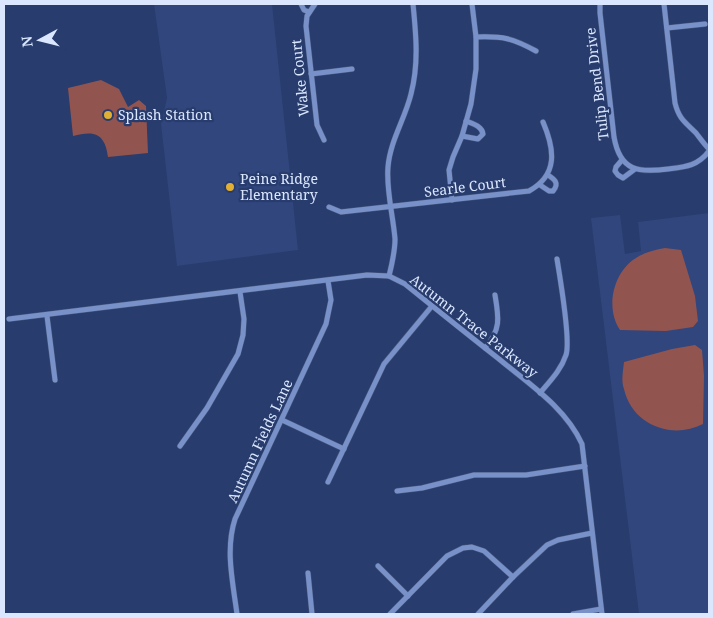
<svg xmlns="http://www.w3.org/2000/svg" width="713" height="618" font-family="'Noto Serif',serif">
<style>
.built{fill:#30467d}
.garden{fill:#92544f}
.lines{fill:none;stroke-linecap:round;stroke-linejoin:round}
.stream{stroke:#061857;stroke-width:1}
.minor-casing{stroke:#45557d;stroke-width:6}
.minor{stroke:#7891c8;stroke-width:5}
.poi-dot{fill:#e1af34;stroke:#283c6d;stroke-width:2}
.labels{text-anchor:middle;stroke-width:4.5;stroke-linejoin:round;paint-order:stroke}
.street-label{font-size:14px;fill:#dbe7ff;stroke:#283c6d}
.poi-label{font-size:14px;fill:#dbe7ff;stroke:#283c6d;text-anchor:start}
</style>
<rect width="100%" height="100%" fill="#283c6d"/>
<g class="built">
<polygon points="154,4 272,4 298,250 177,266 161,124 167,98"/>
<polygon points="709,213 709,614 639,614 591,218 620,215 625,254 641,251 638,222"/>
</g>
<g class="garden">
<path d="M 101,80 L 119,89 L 128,107 L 139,100 L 146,106 L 148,153 L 108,157 C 105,134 95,130 73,136 L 68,88 Z"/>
<path d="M 665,248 L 681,250 L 695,296 L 698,321 L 693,327 L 666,331 L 620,330 C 605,308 613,272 636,258 C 645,252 655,250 665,248 Z"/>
<path d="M 695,345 L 702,350 L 704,376 L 703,424 C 672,440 632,425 624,389 C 621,381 623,371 624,362 L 672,349 Z"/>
</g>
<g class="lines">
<polyline class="stream" points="4,607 5,614"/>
<g class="minor-casing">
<g id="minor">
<polyline points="301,4 304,10 309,12"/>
<polyline points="315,4 307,16 306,26 317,125 324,140"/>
<path d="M 600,4 L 600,13 L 614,137 C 620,171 638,173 668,169 C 685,167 698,166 709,151"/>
<path d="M 664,4 L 675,103 C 679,119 685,122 696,133 C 700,138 704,144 709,149"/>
<polyline points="667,28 705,24"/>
<path d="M 476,37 C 503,36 512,38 536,51"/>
<polyline points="311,74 352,69"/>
<path d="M 462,136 L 478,139 L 483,134 C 482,126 473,124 466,121"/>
<polyline points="622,160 616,167 615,171 618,175 623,178 635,169"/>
<path d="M 540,185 L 549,191 L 553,191 C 560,183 554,179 548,175"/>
<polyline points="452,200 449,170 453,157 462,136 471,104 476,69 476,37 472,4"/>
<path d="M 329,207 L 341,212 L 529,191 C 558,175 555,150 543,122"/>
<path d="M 389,276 C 392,264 395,252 395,239 C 393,215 386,190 388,167 C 390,141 405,119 411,94 C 419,64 416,34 413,4"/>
<polyline points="47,316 55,380"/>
<path d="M 9,319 L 367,275 L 389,276 L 405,284 C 436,309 467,334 499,359 C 529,384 565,407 582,444 L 602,614"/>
<path d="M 485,348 C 501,330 499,318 495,295"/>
<path d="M 540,393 C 550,381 561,370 566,355 C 571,340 560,278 557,259"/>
<polyline points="282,420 344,449"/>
<polyline points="180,446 207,408 238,354 243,335 244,319 240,292"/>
<polyline points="328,482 384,364 432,306"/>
<polyline points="397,491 422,488 474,475 526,475 585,466"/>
<polyline points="378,566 408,596"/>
<polyline points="308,573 312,614"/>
<path d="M 237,614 C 233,583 225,550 235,519 L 326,324 L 331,300 L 328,281"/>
<polyline points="390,614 447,556 463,548 472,547 484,551 513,577"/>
<polyline points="478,614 513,577 547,545 558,540 592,533"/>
<polyline points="573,614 601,609"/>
</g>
</g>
<use href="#minor" class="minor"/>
</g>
<g class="poi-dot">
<circle cx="108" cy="115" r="5"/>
<circle cx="230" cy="187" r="5"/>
</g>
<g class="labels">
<g class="street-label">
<text transform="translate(300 78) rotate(-96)" y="5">Wake Court</text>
<text transform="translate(597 84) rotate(-97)" y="5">Tulip Bend Drive</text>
<text transform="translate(465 187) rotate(-7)" y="5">Searle Court</text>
<text transform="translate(474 326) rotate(38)" y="5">Autumn Trace Parkway</text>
<text transform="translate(260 441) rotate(-65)" y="5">Autumn Fields Lane</text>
</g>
<g class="poi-label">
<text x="118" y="120">Splash Station</text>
<text x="240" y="184">Peine Ridge<tspan x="240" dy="16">Elementary</tspan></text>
</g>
</g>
<rect width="713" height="618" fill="none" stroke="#dbe7ff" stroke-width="10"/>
<g transform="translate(40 40) rotate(263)" stroke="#283c6d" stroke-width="4" paint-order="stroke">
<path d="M0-4L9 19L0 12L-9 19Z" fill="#dbe7ff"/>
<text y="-8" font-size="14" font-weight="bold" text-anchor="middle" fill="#dbe7ff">N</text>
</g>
</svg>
